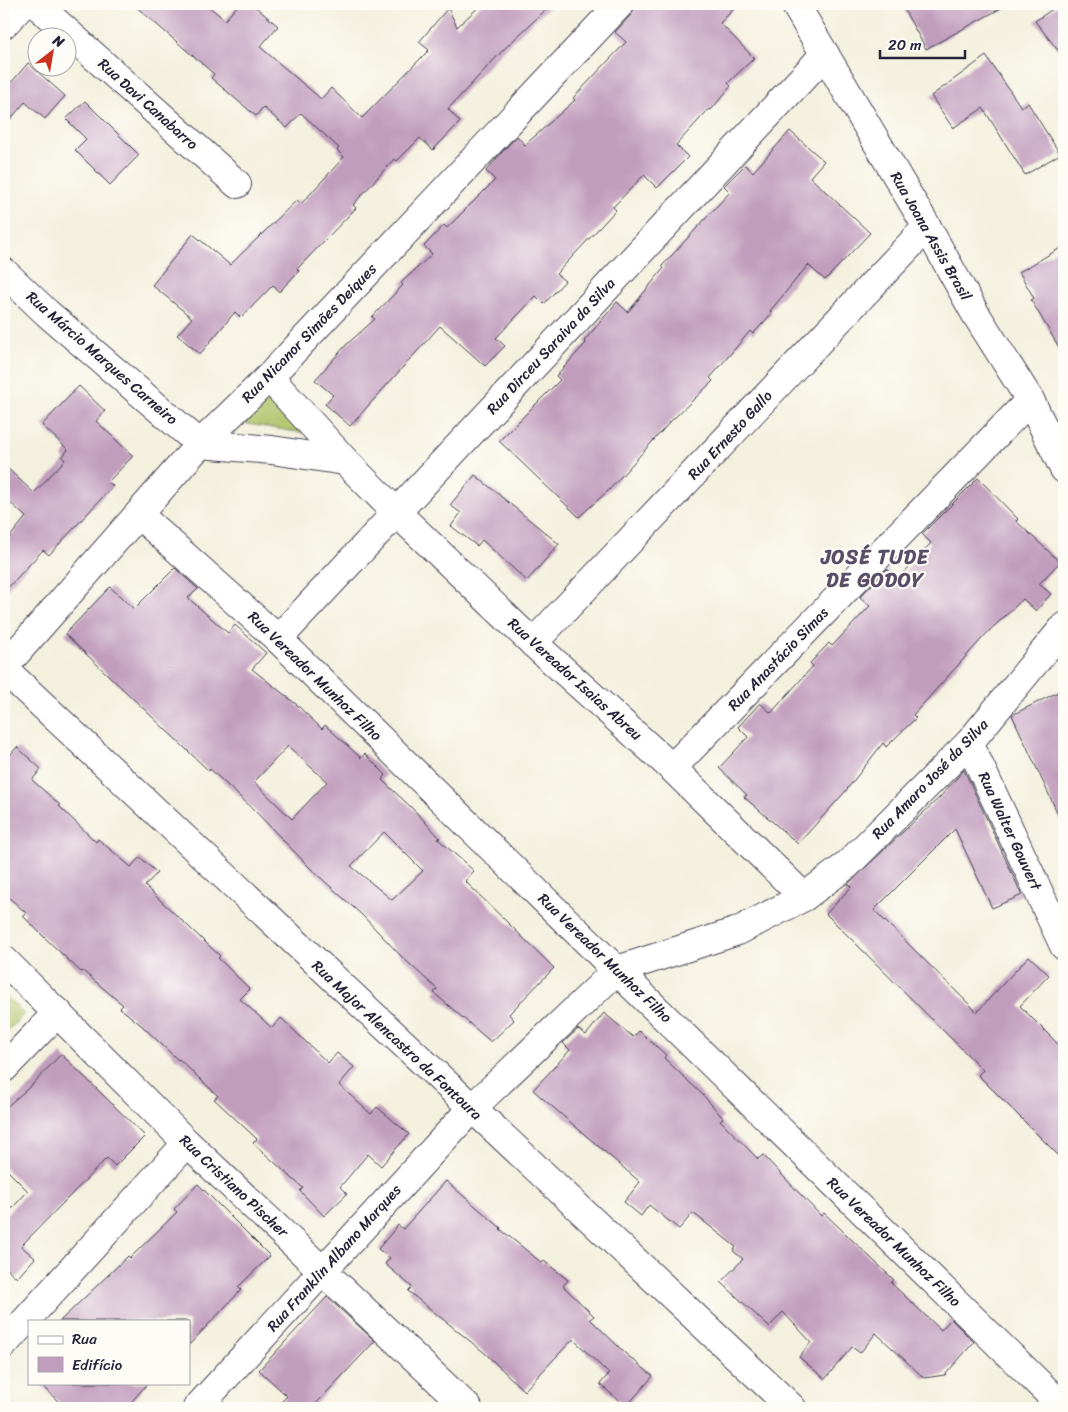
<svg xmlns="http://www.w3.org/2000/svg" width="1068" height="1412" font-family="Sriracha,sans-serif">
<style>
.green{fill:#adc266;stroke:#687250}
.building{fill:#c19dbd;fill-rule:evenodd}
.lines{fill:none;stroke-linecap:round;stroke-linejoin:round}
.minor-casing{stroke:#424153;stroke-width:30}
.minor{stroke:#fff;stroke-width:28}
.labels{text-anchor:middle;stroke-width:4;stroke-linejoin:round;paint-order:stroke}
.street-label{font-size:15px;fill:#22223b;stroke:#fdfcf7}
.district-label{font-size:20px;font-weight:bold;letter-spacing:1px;fill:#5a4d68;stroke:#fdfcf7}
</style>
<rect width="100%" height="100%" fill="#fdfcf7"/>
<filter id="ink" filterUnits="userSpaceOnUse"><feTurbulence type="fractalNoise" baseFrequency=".02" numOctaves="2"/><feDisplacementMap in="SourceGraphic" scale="10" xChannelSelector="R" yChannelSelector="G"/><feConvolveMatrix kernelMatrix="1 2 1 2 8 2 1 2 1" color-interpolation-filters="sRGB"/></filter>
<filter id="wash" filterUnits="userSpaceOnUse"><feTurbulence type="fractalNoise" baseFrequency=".0096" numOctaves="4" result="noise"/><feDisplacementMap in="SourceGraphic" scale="20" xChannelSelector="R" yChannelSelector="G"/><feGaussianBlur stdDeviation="1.12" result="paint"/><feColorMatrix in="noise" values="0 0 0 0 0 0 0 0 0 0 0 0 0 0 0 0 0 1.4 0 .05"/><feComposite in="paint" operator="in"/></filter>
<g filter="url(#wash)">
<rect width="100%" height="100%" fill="#f4f0de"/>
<g class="green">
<polygon points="259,398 270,398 303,433 247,424 240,420"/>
<polygon points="4,994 24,1014 4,1035"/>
</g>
<g id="blocks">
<g class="building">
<polygon points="133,4 206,4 225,20 239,4 252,4 278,26 260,47 321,99 331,88 362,118 429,50 419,42 448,8 457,27 482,4 552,4 505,48 448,109 460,122 433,150 420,138 397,161 394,159 353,205 356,208 297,269 299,271 279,292 273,285 241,318 235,312 200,354 177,335 192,318 152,285 193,234 230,265 297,200 301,204 344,157 337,150 339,148 301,113 287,128 263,107 256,116 211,78 214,74"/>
<polygon points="637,4 739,4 720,23 754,58 728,83 731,86 711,110 709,109 676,145 688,157 657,188 644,175 613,207 616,210 556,274 565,281 544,304 536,296 496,338 505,346 485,366 440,326 350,426 325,404 333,395 315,380 346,345 375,319 372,317 403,285 401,283 432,254 424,246 444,225 447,228 495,180 486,171 502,152 517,136 525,145 575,100 573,98 626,42 615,32 631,15"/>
<polygon points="901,4 1009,4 926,49"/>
<polygon points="1060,4 1064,4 1064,58 1035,21"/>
<polygon points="986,56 1021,107 1028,103 1060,154 1025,175 983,108 953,128 931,96"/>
<polygon points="28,63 65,96 45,119 25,102 4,127 4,91"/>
<polygon points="85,101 139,155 110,185 75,150 86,139 66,119"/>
<polygon points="790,131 824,161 810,177 870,233 825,280 808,265 770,311 772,313 753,334 750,331 710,378 713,381 670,422 609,490 579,517 499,441 560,380 556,376 586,343 584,341 617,302 628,312 664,268 662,266 730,192 724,186 745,165 753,172"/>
<polygon points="1064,246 1064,356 1031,300 1034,298 1019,272"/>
<polygon points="79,386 105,411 96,421 133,456 108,482 113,486 49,555 43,550 4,592 4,544 26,517 4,497 4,465 34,493 65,460 62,457 68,450 42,425"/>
<polygon points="475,475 559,544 527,581 482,540 477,546 451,526 461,513 450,505"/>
<polygon points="978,478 1018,519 1016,521 1060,562 1039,584 1051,594 1036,611 1023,599 987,633 913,715 916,718 886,747 883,743 844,793 798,844 744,797 747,795 719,768 748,737 738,727 760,703 771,713 813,666 810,663 829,643 832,646 870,606 860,597 887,569 898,579 931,543 922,534"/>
<path d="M 175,568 L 198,589 L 188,598 L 228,633 L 235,625 L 266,653 L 252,669 L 296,704 L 322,729 L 325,725 L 361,758 L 365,754 L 386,775 L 382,780 L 413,809 L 440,838 L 438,839 L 474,871 L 465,881 L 554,968 L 509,1014 L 514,1020 L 491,1042 L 434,993 L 437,989 L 401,956 L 363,916 L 311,869 L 254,810 L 210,769 L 209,771 L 65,634 L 110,587 L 134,609 ZM 288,746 L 327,782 L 292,819 L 254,782 ZM 384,832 L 423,871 L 392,900 L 351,866 Z"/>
<polygon points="1064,689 1064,827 1012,715"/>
<polygon points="17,747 41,769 32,780 60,805 59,806 96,842 98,839 131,867 140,857 157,873 145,886 220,956 218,958 250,989 240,999 272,1028 281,1018 328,1063 337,1053 354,1067 339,1085 371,1114 377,1107 409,1134 381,1166 368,1154 340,1187 347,1194 324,1216 300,1191 303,1188 253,1143 257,1139 214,1099 218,1096 179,1059 178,1060 141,1025 120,1008 123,1005 83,971 81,972 44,937 23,916 26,913 4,893 4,762"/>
<polygon points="964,770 1022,895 992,908 955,829 874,910 977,1012 1029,956 1049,975 1020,1006 1064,1050 1064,1161 978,1075 983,1070 826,914 851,887 848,884 940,797"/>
<polygon points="604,1013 633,1037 639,1031 666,1055 664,1058 703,1095 723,1118 720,1120 758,1159 763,1155 821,1216 824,1213 894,1280 891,1283 941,1330 951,1319 974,1342 945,1375 924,1378 876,1333 860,1353 852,1347 825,1379 799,1357 811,1342 783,1312 769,1327 721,1282 743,1259 733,1251 736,1247 693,1213 679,1229 649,1205 641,1216 624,1202 640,1182 533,1090 570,1050 563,1043 578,1029 586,1035"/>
<polygon points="61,1054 145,1136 115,1166 107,1158 21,1246 35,1258 17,1278 4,1266 4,1217 28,1191 4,1167 4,1109 33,1084"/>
<polygon points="446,1181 501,1228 500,1229 542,1263 544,1261 568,1280 563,1286 594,1316 590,1319 626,1354 653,1376 626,1407 600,1384 609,1374 573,1339 524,1391 486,1354 408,1291 412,1287 385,1264 390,1258 378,1249 398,1225 403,1229"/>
<polygon points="198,1184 270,1256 238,1287 241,1290 189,1345 189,1321 60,1321 128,1256 130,1258 177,1212 174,1209"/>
<polygon points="327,1297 375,1341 312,1408 275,1408 287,1396 259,1370"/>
<polygon points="39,1383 148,1383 126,1408 65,1408"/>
</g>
</g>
</g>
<g filter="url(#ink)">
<use href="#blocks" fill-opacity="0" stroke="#424153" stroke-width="1"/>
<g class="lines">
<g class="minor-casing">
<g id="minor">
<polyline points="36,4 237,184"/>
<polyline points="795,4 927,227 975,313 1030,400 1064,469"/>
<polyline points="4,24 23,4"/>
<polyline points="4,272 47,313 200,444 272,450 345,461"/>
<polyline points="269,377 345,461 396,512 533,643 672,768 804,897"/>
<polyline points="139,515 278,639 1064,1408"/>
<polyline points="278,639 825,54"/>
<polyline points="533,643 927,227"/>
<polyline points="4,667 200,444 269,377 620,4"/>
<polyline points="4,669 792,1408"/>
<polyline points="969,743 1064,946"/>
<polyline points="672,768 1030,400"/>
<polyline points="4,960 187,1143 468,1408"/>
<polyline points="4,1068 58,1012"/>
<polyline points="4,1344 187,1143"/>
<polyline points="197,1408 471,1109 617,970 738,931 804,897 847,865 969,743 1064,627"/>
</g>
</g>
<use href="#minor" class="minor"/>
</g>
</g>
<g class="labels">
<g class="street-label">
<text transform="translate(148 104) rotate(42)" y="5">Rua Davi Canabarro</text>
<text transform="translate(931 236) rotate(60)" y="5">Rua Joana Assis Brasil</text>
<text transform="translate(309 333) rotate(-46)" y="5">Rua Nicanor Simões Deiques</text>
<text transform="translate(551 346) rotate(-47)" y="5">Rua Dirceu Saraiva da Silva</text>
<text transform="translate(102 358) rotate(41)" y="5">Rua Márcio Marques Carneiro</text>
<text transform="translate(730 435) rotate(-47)" y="5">Rua Ernesto Gallo</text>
<text transform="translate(778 659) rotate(-46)" y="5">Rua Anastácio Simas</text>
<text transform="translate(315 676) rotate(44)" y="5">Rua Vereador Munhoz Filho</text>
<text transform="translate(575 679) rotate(42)" y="5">Rua Vereador Isaias Abreu</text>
<text transform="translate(930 779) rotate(-46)" y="5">Rua Amaro José da Silva</text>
<text transform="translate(1010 831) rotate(65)" y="5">Rua Walter Gouvert</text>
<text transform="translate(605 958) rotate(44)" y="5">Rua Vereador Munhoz Filho</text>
<text transform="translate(397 1040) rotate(43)" y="5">Rua Major Alencastro da Fontoura</text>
<text transform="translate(234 1186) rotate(43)" y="5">Rua Cristiano Pischer</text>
<text transform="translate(894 1242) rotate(44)" y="5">Rua Vereador Munhoz Filho</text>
<text transform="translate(334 1258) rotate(-48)" y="5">Rua Franklin Albano Marques</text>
</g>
<g class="district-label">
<text x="875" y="564">JOSÉ TUDE<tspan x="875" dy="23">DE GODOY</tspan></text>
</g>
</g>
<rect width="1068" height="1412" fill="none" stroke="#fdfcf7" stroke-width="20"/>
<rect x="28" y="1320" width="162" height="65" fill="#fdfcf7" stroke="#a5a5ac"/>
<rect x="38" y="1336" width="25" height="8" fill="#ffffff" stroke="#a5a5ac"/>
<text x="72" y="1344" font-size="15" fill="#22223b">Rua</text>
<rect x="38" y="1357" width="25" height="15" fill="#c19dbd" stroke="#a5a5ac"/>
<text x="72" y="1370" font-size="15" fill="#22223b">Edifício</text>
<g transform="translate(52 52) rotate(31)"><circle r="24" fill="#fdfcf7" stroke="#a5a5ac"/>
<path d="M0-4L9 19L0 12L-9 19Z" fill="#c8321e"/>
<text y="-8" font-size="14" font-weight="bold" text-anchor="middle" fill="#22223b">N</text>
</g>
<path d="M880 50v8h85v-8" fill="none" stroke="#22223b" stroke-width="2.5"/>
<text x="888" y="50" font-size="15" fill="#22223b" stroke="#fdfcf7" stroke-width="4" paint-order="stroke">20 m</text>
</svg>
